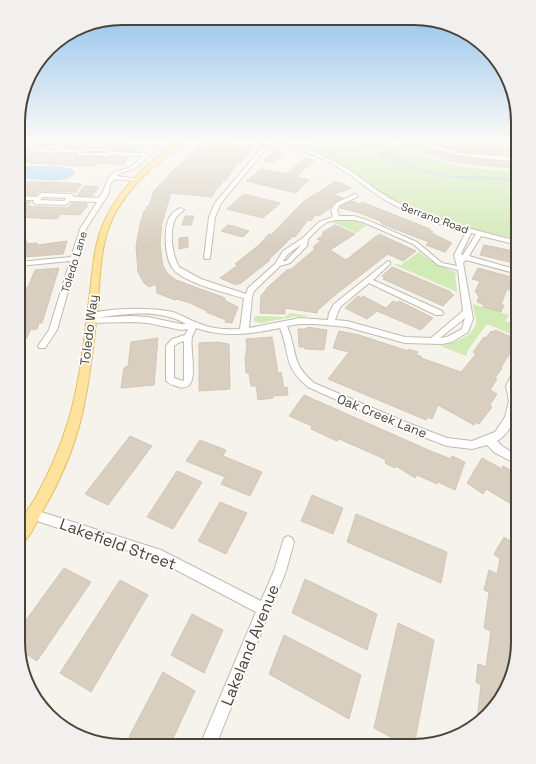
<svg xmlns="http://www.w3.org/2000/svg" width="536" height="764" viewBox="0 0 536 764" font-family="'Space Grotesk',sans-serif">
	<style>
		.green { fill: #d2eab5 }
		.water { fill: #a9d4f2 }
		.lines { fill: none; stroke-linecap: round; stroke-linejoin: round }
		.stream { stroke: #a9d4f2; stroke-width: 1.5 }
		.building { fill: #d8cfc1; stroke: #d3c7b4 }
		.minor-casing { stroke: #c2bbae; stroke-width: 2 }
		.major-casing { stroke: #e6c16a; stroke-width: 2 }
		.minor { fill: #fff; fill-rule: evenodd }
		.major { fill: #ffe39c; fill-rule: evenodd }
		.labels { text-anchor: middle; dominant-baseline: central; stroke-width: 3.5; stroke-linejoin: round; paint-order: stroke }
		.far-street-label { font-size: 11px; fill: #4b4439; stroke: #fff }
		.street-label { font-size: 13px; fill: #4b4439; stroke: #fff }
		.near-street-label { font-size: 16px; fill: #4b4439; stroke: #fff }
		.rim { fill: none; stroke: #4b4439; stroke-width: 2 }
	</style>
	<rect width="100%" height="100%" fill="#f6f3ec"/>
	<path class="green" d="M311,139h74l25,12 37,12 22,5 49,4v67c-43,-9 -86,-19 -125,-40 -30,-16 -49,-37 -83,-50l5,-6z
		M339,220l17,1 11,4 -11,8 -24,-11z
		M419,252l16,12 20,8 2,20 -62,-27 1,-1 5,1z
		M473,304l36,11 -4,6 13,5v11l-31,-13 -19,26 -2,6 -26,-10c12,-3 34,-9 36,-23 1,-4 -3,-14 -3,-19z
		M290,313l21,3 -19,1 -31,6 -6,-1 -1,-2v-3l4,-1 27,1z"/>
	<path class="water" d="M19,166h37l16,3 3,4c-9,13 -42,5 -56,5z"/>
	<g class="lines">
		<path class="stream" d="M355,139l38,20 39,15 19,3 43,1 24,3"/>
	</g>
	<path class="building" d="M27,139l75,1 15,1 -1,2 26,2 -7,6h-21l-3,-3h-46l-3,-4h-17l-9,7 3,3h37l3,2 51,1 -7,8 -26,-2 -2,3 -27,-1 -39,-2 2,-2h-12v-16z
		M393,139h20l11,7 26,9 68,8v5l-43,-3 -24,-4 -34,-11z
		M425,139h93v17l-58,-4z
		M204,142l48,4 -11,17h-3l-12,17h-3l-4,7h-2l-5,10 -41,-4 -9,30 -2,21 1,9 2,13 5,8 8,6 49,18 -1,2 14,7 -6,16 -7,-1 1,-2 -20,-8 1,-1 -17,-8 -13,-4 -2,1 -18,-7 -1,-9 -7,3 -5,-4 -6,-11 -2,-25 4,-23 4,-13h2l1,-5h2l5,-15 22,-24h3l11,-13h4z
		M275,151l9,2 -11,10 -10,-3z
		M305,158l10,2 -19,17 13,3 -13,13 -50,-12 15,-12 25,5z
		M19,182h29l34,2 -6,8 -36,-1 -4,4h-13l4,-5 -8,-1z
		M334,182h5l12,6 -17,6 9,4 -8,4 -5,6 -11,8 -4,-1 -4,6 -3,-1 -13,17 -2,-1 -14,14 -11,10h2l-30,24 -2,-1 -2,2 -16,-7 18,-13 -3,-1 24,-19 10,-11 2,1 32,-33z
		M84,186l15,1 -7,9h-15z
		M244,194l36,9 -17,15 -36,-9z
		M19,201l12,1 -5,4 42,2 4,-5h15l-1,1 2,1 -8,10 -20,-1 -2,4 -5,1 -18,-1 -16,-1z
		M352,201l8,3 2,-2 58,23 10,4 -1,1 4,2 -2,1 21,10 -7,9 -19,-7 3,-3 -47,-18 -2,-3 -20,-8 -20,-5 1,-2z
		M185,216h9l-3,9h-9z
		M228,225l5,1 16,5 -6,6 -22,-6z
		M335,225l20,9 -25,16 16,10 33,-26 37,17 -13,10 -15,-7 -53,41 -17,15 -1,3 -32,-5v6l-25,-1 1,-17 7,-9 20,-18 2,1 25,-21 -2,-1 3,-2h-2l7,-5 -4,-2 7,-4 -2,-1 3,-1 -2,-1z
		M188,237v10l-9,2v-11z
		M20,241h7l-1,3 11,-1 2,2 28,-4 -4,13 -38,3 2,-5 -4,1 -4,8z
		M484,245l34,7v12l-38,-9z
		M392,267l59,25 -1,1 4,2 -11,11 -60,-27 2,-1 -3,-2z
		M59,268l-17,55h-3l-2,6 -7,1 -3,8 -8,1v-26l8,-26h1l7,-17z
		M478,268l37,10 -1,4 4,1 -3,9 -8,-3 -6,16h3l-3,7 -18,-5 1,-2 -7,-3 2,-6 -2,-1 1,-2 -3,-1 5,-11 -8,-2z
		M358,296l3,2 2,-2 23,12 7,-7 4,2 2,-2 34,17 -12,12 -44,-19 -10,8 -22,-11z
		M307,327l20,3 -3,20 -19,-1 -1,-2h-5l-1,-18h9z
		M495,330l23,10v9l-4,-2 -13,20 1,1 -7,10 2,1 -7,11 7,4 -7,11 2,2 -13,17 -4,-2 -1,3 -36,-20 -6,14 -4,-2 -2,3 -98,-41 21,-27 -16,-4 6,-17 20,4 49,16v-2l10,3 -2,3 5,1v2l40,14 15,-18 -3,-2 11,-15 2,1 5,-7 3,1z
		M272,337l6,36 3,-1 3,16 3,-1 1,8 -15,1v2l-15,2 -2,-14h-5l-2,-13h-3l-1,-17h1v-6h1l-1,-11z
		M158,338l-4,47 -33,3 3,-20 4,-2 3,-24z
		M218,342l11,2 1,45 -31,2v-48z
		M304,395l129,57 18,7 1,-3 13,6 -10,28 -17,-8 -1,2 -20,-9 -2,3 -19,-12 -1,2 -10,-5 1,-3 -6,-3 -41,-18 -2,2 -26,-12 1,-3 -23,-10z
		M130,436l22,10 -44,59 -23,-11z
		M200,440l26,10 -3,6 39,16 -12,24 -29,-12 4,-7 -39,-16z
		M482,458l20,11 1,-3 15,9v33l-32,-19 -3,5 -16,-11z
		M177,471l25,11 -29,47 -26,-12z
		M312,495l31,13 -10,26 -32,-13z
		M220,502l27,11 -21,41 -28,-13z
		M356,514l91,38 -6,31 -94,-41z
		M504,537l14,9v23l-4,20 4,2v39l-7,-3 -1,17 8,5 -18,51 -23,20 4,-35 -5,-3 2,-18 8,3 5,-36 -7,-3 5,-36 -5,-2 5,-20 8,4 3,-15 -6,-5z
		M64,568l27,14 -54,79 -17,-11 -2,-19z
		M305,579l72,35 -10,36 -75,-37z
		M120,580l28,15 -57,97 -31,-19z
		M192,614l31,16 -19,43 -33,-18z
		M398,623l36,17 -20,106h-7l-33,-18z
		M284,635l77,40 -12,44 -80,-45z
		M163,672l32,19 -25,54h-27l-14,-8z"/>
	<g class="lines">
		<g class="minor-casing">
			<path id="minor" d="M164,139h5l-35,30 -14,4 -3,3 19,3v2l-21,-2 -5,5 -1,9 -23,36 -29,101 -12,18h-6l-1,-2 11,-16 21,-69 -51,5v-4l52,-5 9,-28 17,-27 -27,-1 -4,4 -30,-1 -3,-2 1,-2h-15v-4l18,1 4,-4 30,1 3,2 -1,1 26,1c6,-7 6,-16 11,-22 6,-6 14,-6 20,-9 5,-3 9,-7 13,-11l-33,-1 -3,1 -28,-1 -2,-1 1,-2c-14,0 -25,1 -39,0l-2,-1 8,-6 17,1 2,1 -1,2h48l2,1 -1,2 35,1zM46,148h13l-3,2h-13zM84,151h24l-2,2h-23zM43,197l23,1 -2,3 -24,-1z
				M246,139c36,0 73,11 103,31 17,11 32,25 50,33 38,18 79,28 119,38v4l-37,-9 -12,20 49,14v4l-52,-14 -3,3 10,56 -5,13 -16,10 -10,2 -37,-1 -58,-16 -32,-3h-15l-13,2c11,26 3,36 27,57l94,40 39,15 25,3 23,-9 10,-15 4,-16 -3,-15 9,-18 3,-1c0,7 -1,12 -2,18 -1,4 2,9 2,13 1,15 -8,36 -21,43l5,5 16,10v9l-24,-13 -7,-7 -15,4 -25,-3 -45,-17 -94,-42c-26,-22 -17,-32 -28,-59 -29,6 -55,10 -84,0 -1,3 -3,6 -4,9 -3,13 10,56 -13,50 -5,-2 -10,-2 -13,-7v-34l6,-7 13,-4 3,-6 -7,1 -33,-7 -17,-1 -44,1 -1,-2 4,-3 41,-2 17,1 33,7h5c-26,-16 -63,-10 -91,-6l-4,-3c4,-4 14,-4 20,-5 21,-2 42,-2 62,2 9,3 16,8 25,11 13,6 29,7 42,6l4,-31c-16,-4 -61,-16 -71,-29 -7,-10 -8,-27 -7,-39 1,-10 5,-19 15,-22l3,2c-3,3 -7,5 -9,9 -6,14 -3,35 4,48l22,12 45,15 2,-6 27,-24 8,-13 20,-13 16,-16 14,-5 -2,-7 5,-7 19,-9 3,2 -1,1 -17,8 -3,5 2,6h15l13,4 50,22 25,21 15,3 -3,-11 12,-23c-25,-7 -49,-15 -72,-27 -20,-10 -36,-26 -55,-37 -22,-14 -44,-20 -69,-24l-49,59 -6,14 -5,41 -1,1h-4l-1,-1 5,-41 6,-14 51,-60zM336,220h18l9,2 50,22 25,21 20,5 5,41 -32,27 -26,-1 -58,-16 -12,-1 5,-13 29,-24 67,32h6l1,-2 -1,-2 -69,-31 17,-16v-2l-2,-1 -54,43 -5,9 -1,7 -28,-2 -51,10 3,-31 2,-6 26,-25 10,-3 17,-17 1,-7 12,-12 7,-5zM471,233l5,1 -13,21 -2,-1zM302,244l-16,17h-3l5,-7zM465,318l-3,11 -15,8 -7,1zM184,341v39l-1,1 -9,-3v-32l4,-3z
				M414,139h6l40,14 58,5v4c-32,-4 -77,-5 -104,-23z
				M35,510l126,40 100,51 13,-30 10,-33 4,-2 4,2 2,4 -8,29 -70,174h-16l56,-133 -97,-51 -128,-42 -2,-4 2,-4z"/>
		</g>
		<g class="major-casing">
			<path id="major" d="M179,139h7c-8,8 -17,15 -25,22 -22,18 -42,39 -52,66 -10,27 -9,58 -12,86 -3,29 -6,58 -12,87 -7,39 -23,78 -43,112 -6,11 -13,29 -24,34 0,-6 -2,-16 1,-21 4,-10 12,-19 17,-28 13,-24 24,-49 32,-75 12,-39 16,-82 21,-122 4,-28 4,-57 17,-82 16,-34 45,-56 73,-79z"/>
		</g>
		<use href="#minor" class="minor"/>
		<use href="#major" class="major"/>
	</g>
	<linearGradient id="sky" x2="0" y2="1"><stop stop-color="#8fc1ec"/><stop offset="0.57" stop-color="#fbfaf6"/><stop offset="1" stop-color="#fbfaf6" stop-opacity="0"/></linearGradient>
	<rect width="536" height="246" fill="url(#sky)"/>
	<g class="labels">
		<g class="far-street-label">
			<text transform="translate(435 218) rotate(20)">Serrano Road</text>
			<text transform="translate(74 262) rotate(-73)">Toledo Lane</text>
		</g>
		<g class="street-label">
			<text transform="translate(89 330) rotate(-83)">Toledo Way</text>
			<text transform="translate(382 416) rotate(22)">Oak Creek Lane</text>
		</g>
		<g class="near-street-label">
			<text transform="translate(118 544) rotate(20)">Lakefield Street</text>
			<text transform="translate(250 645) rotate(-68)">Lakeland Avenue</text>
		</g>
	</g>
	<path d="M0 0H536V764H0ZM122 25H414A97 97 0 0 1 511 122V642A97 97 0 0 1 414 739H122A97 97 0 0 1 25 642V122A97 97 0 0 1 122 25Z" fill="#f1f0ef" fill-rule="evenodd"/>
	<path class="rim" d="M122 25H414A97 97 0 0 1 511 122V642A97 97 0 0 1 414 739H122A97 97 0 0 1 25 642V122A97 97 0 0 1 122 25Z"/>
</svg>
